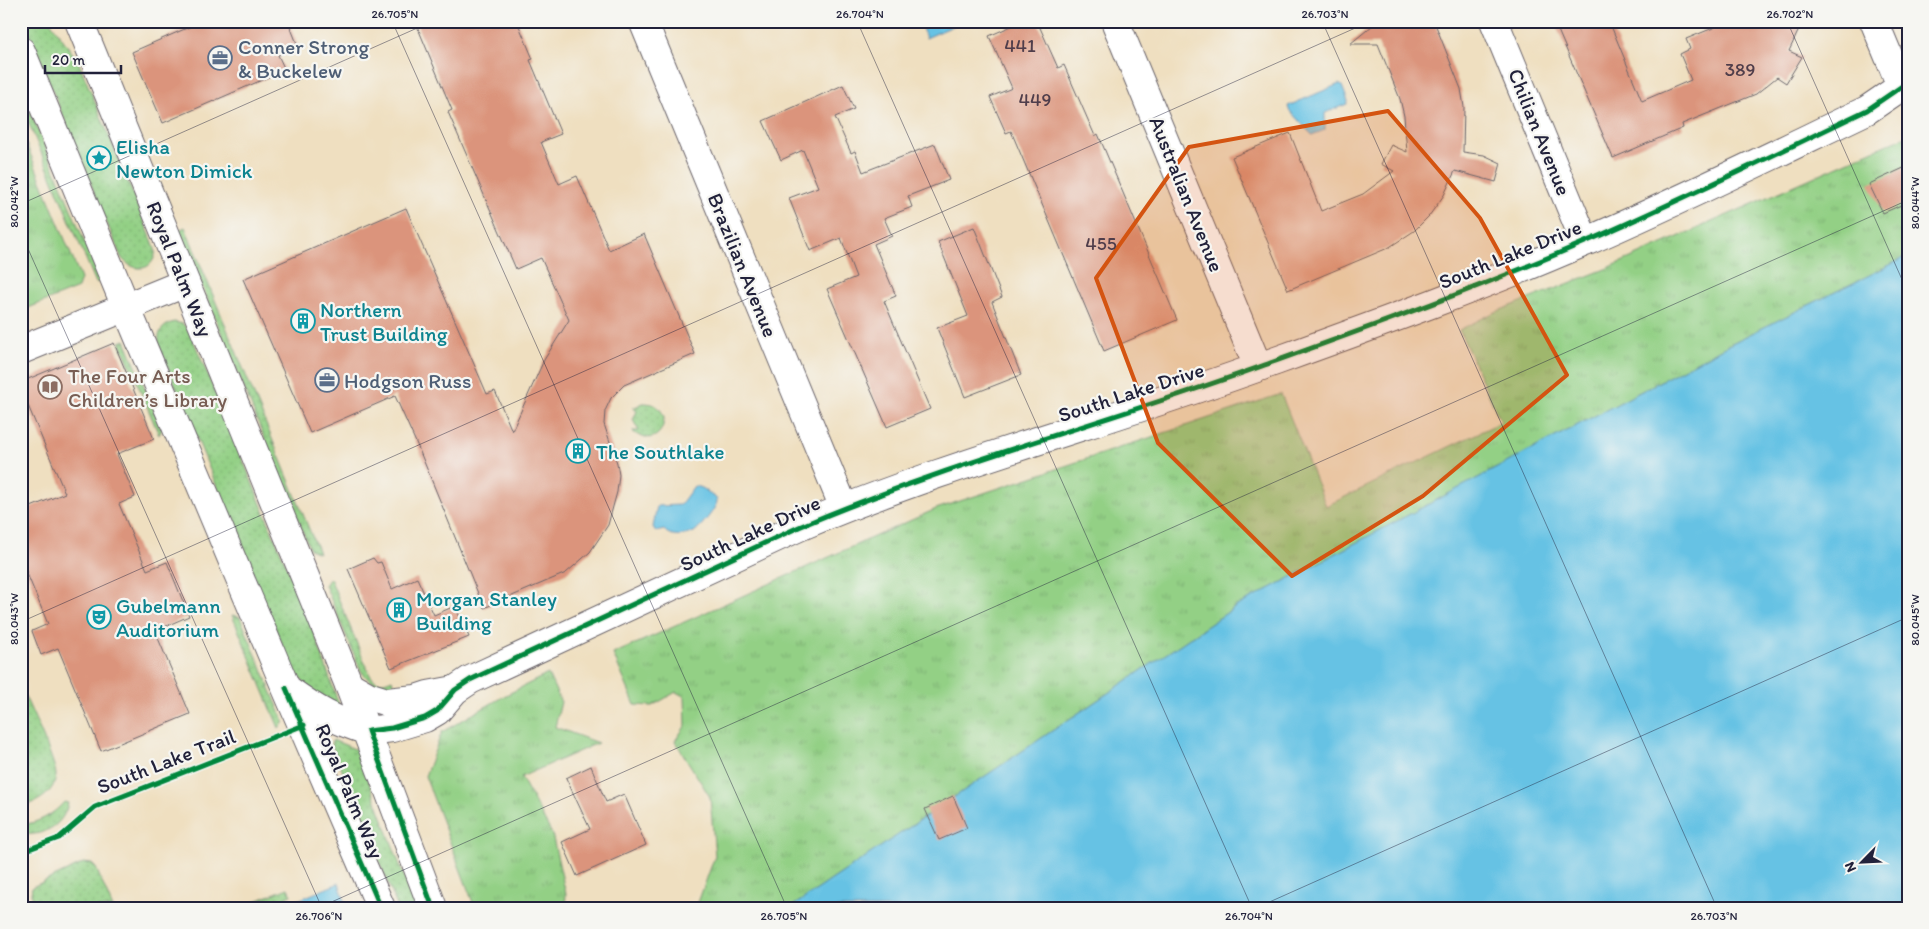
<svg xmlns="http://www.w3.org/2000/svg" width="1929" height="929" viewBox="0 0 1929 929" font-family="Itim,sans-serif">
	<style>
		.grass { fill: url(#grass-dots); stroke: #5a7960 }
		.park { fill: url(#park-tufts); stroke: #5a7960 }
		.water { fill: #66c2e4; stroke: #447290 }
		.building { fill: #db947c }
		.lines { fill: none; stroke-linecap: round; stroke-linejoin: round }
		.minor-casing { stroke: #6a646a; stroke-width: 30 }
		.major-casing { stroke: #6a646a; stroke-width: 30 }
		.minor { stroke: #fff; stroke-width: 28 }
		.major { stroke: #fff; stroke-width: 28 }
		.cycleway-casing { stroke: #f6f6f2; stroke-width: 8 }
		.cycleway { stroke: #00873e; stroke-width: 5 }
		.marked { fill: #d45411; fill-opacity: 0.2; stroke: #d45411; stroke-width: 4; stroke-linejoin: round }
		.ticks { fill: none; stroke: #22223b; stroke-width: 1; stroke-opacity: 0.45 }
		.labels { text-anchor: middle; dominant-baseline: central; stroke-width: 4.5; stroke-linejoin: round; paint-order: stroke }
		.number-label { font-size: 19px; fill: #503e4b }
		.service-label { font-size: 21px; fill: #4e5e75; stroke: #f6f6f2; text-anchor: start }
		.street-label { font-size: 21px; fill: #22223b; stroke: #f6f6f2 }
		.culture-label { font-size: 21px; fill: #0d838f; stroke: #f6f6f2; text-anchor: start }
		.education-label { font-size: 21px; fill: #785e54; stroke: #f6f6f2; text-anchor: start }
		.neatline { fill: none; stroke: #22223b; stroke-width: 2 }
		.ticks-label { font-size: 12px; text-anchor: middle; fill: #22223b }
	</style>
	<defs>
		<pattern id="grass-dots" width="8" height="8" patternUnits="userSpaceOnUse" patternTransform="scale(1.25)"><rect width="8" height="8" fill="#93d085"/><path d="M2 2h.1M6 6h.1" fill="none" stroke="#7eb274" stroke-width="1.8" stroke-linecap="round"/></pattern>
		<pattern id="park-tufts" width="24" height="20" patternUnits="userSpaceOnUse" patternTransform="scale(1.25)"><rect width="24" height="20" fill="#93d085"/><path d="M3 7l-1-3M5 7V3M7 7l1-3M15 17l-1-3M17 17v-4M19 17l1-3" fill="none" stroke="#7eb274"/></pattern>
	</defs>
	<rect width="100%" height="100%" fill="#f6f6f2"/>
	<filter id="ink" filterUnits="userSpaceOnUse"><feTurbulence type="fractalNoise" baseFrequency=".02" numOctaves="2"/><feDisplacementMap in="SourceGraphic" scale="10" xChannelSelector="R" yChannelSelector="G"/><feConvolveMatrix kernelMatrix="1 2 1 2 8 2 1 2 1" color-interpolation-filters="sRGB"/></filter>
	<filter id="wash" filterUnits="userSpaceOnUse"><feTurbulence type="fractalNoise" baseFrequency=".0096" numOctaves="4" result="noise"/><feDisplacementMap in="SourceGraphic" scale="20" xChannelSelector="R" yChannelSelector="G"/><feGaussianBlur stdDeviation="1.12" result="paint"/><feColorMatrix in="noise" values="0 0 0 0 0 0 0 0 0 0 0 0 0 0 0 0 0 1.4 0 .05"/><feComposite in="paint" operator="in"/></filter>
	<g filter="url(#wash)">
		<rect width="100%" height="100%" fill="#efdfc0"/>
		<path class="grass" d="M24,21h26l28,40 74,179c2,5 4,10 3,15 -5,20 -26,14 -34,2z
			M21,89l80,192 -5,2 -75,-178z
			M185,227l134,326 -9,-4 -131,-319z
			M174,322l9,2 7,8 125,303 25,73 -31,-18 -16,-21 -7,-15 -126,-305c-4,-13 0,-23 14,-27z
			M125,340l37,89 -3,6 -39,-93z
			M643,403c11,0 17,3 21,14 0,21 -17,27 -32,14h7l-6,-11 4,-9 -4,-3z
			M330,578l39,95c6,11 12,11 23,6l5,13c-15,-5 -26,-7 -36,-21l-36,-86z
			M232,615l8,2 43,102 1,3 -5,6z
			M21,688c7,15 35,74 35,87 -1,18 -19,28 -35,32z
			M333,740l24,10 59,158h-18l-67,-165z
			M64,802l4,1c-4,23 -26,34 -47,31v-9c17,-2 32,-10 43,-23z
			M84,863l8,1 4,4 17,40h-76l-6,-14 1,-7z
			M288,888l3,7 -34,13h-19z"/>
		<path class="park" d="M21,131l60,148 -3,9 -57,23z
			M1908,135v121l-174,86 -497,264 -447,302h-94l19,-52 -5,-59 -35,-56 11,-16 -1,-28 -9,-5 -24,14 -17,-1 -22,-51 323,-145 345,-115 45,112 175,-84 -42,-92 34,-17 115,-45z
			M548,674l13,28 -6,25 43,16 -77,34 31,57 14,60 -1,14h-90l-50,-132 17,-44 62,-36z"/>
		<path class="water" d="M919,21h45l-38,17z
			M1339,84l3,2 6,15 -1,3 -22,9v17l-13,5 -23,-25 -1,-4z
			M1908,256v652h-1118l447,-302 497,-264z
			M694,486c7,1 9,2 14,6 3,3 8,5 9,8 1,7 -17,28 -23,32 -8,4 -24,6 -30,-2l-8,2 -3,-5 4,-21 23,-1z
			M339,883l8,25h-68z"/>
		<g id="blocks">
			<path class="building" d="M203,21h85l10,25 -20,9 7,15 -122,53 -31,-71z
				M415,21h102l16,38 -3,1 31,74 -20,8 18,42 18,-8 32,74 35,-16 51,120 -71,31 -13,13 -6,13 -1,13 13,39 2,12 -2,17 -9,33 -18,27 -24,21 -82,35 -66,-161 -23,-51 -85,37 -67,-154 163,-71 81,186 8,-3 17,40 32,-71 25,-40 -28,-62 -25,11 -68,-157 4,-2z
				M1023,21h14l21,47 6,-3 31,71 3,-2 79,186 -73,31 -93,-220 -5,2 -16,-36 22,-9 -23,-52z
				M1378,21h56l27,68 3,18 -1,45 21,3 17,8 -5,19 -41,-11 -11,24 -15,21 -15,15 -26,17 -100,42 -56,-133 58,-24 31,78 42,-17 31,-23 -13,-7 10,-19 16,7 -3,-36 -4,-17 -22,-55h-28z
				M1554,21h55l33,80 49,-21 -11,-26 10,-5 -4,-10 27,-11 6,-7h84l-14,30 13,6 -16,26 -9,-6 -21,17 -74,30 1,4 -70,30z
				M843,85l11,24 -19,8 16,36 4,-2 8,21 72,-28 14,36 -41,16 4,11 -28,11 8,18 -18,8 22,52 -12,5 46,108 -43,18 -60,-138 29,-12 -15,-39 -31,13 -21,-53 29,-11 -15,-37 -22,10 -18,-39z
				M1908,166v36l-25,11 -14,-29z
				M974,227l28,70 -10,5 29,73 -56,22 -28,-69 31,-12 -30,-74z
				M114,343l40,96 -37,15 18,43 -16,7 28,66 20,-8 22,54 -34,15 35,83 -89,37 -43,-103 -17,7 -9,-24 16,-7 -27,-65v-48l44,-18 -44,-104v-7z
				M373,558l4,5 4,-1 11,27 25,-11 17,37 21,-9 14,31 -78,31 -43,-99z
				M591,766l15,36 18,-8 22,51 -69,31 -15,-34 28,-13 -24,-51z
				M953,796l14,32 -28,12 -14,-31z"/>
		</g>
	</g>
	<g filter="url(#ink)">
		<use href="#blocks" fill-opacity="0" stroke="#6a646a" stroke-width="1"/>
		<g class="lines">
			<g class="minor-casing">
				<path id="minor" d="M643,21l201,487
					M1115,21l143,346
					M1494,21l91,221
					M1874,21l27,65
					M21,350l164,-67
					M349,685l19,11 19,6 29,-3 12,-4 27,-5
					M368,731l24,-3 33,-10 12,-7 18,-21 15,-10 329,-153c150,-64 309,-105 463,-161 108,-39 217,-78 323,-124 95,-41 188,-87 282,-132l41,-28"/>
			</g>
			<g class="major-casing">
				<path id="major" d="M79,21l270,664 84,223
					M21,51l105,256 160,381 95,220
					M287,689c29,21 46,31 81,42"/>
			</g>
			<use href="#minor" class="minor"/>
			<use href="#major" class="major"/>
			<g class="cycleway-casing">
				<path id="cycleway" d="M286,688l95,220
					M21,852l38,-14 36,-31 209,-82
					M433,908l-65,-177 24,-3 33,-10 12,-7 18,-21 15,-10 329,-153c150,-64 309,-105 463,-161 108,-39 217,-78 323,-124 95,-41 188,-87 282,-132l41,-28"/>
			</g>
			<use href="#cycleway" class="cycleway"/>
		</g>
	</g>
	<path class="marked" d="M1388,111l92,107 87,157 -144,121 -131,80 -134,-133 -62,-165 93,-131z"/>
	<path class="ticks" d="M392,21l395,887M857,21l395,887M1322,21l395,887M1787,21l121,272M21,204l412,-183M21,233l301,675M21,622l1350,-601M318,908l1590,-708M1256,908l652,-291"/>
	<defs>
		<g id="office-ring" transform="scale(1.25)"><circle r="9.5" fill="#f6f6f2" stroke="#5c6f8a" stroke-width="1.5"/><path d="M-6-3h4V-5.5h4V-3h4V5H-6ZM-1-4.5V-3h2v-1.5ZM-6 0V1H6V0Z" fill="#5c6f8a"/></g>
		<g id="sight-ring" transform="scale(1.25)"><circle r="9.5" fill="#f6f6f2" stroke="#0f9aa8" stroke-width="1.5"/><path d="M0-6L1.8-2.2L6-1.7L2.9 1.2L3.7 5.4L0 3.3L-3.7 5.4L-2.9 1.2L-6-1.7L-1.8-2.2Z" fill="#0f9aa8"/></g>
		<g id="building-ring" transform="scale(1.25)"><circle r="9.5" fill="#f6f6f2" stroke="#0f9aa8" stroke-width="1.5"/><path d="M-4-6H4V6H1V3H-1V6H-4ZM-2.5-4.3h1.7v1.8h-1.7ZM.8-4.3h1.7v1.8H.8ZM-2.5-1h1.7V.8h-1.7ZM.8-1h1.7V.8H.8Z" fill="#0f9aa8"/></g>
		<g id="library-ring" transform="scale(1.25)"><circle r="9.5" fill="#f6f6f2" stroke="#8d6e63" stroke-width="1.5"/><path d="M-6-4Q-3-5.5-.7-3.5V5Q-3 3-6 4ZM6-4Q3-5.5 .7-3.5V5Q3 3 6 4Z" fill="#8d6e63"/></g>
		<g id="theatre-ring" transform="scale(1.25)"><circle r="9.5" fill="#f6f6f2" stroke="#0f9aa8" stroke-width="1.5"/><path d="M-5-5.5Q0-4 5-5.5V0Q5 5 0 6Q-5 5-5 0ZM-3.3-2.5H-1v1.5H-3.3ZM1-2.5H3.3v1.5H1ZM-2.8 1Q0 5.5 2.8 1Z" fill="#0f9aa8"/></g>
	</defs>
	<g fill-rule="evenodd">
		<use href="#office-ring" x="220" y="58"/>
		<use href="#sight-ring" x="99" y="158"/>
		<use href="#building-ring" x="303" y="321"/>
		<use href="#office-ring" x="327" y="380"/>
		<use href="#library-ring" x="50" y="387"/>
		<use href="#building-ring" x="578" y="451"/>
		<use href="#building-ring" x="399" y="610"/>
		<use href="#theatre-ring" x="99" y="617"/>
	</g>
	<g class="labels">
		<g class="number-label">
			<text x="1020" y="45">441</text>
			<text x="1740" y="69">389</text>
			<text x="1035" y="99">449</text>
			<text x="1101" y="243">455</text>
		</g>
		<g class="service-label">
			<text x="238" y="46">Conner Strong<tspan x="238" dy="24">&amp; Buckelew</tspan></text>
			<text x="344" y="380">Hodgson Russ</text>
		</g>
		<g class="street-label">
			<text transform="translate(1540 132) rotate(68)">Chilian Avenue</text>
			<text transform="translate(1187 194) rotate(68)">Australian Avenue</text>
			<text transform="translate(1510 254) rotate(-22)">South Lake Drive</text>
			<text transform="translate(743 265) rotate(68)">Brazilian Avenue</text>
			<text transform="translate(180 269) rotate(68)">Royal Palm Way</text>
			<text transform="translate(1131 392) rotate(-18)">South Lake Drive</text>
			<text transform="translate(750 533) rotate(-25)">South Lake Drive</text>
			<text transform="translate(166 761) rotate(-21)">South Lake Trail</text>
			<text transform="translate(350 791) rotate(67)">Royal Palm Way</text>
		</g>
		<g class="culture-label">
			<text x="116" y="146">Elisha<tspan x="116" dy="24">Newton Dimick</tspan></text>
			<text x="320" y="309">Northern<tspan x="320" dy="24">Trust Building</tspan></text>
			<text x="596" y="451">The Southlake</text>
			<text x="416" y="598">Morgan Stanley<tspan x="416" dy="24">Building</tspan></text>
			<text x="116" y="605">Gubelmann<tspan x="116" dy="24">Auditorium</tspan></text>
		</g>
		<g class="education-label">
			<text x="68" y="375">The Four Arts<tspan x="68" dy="24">Children’s Library</tspan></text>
		</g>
	</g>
	<rect width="1929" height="929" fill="none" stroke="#f6f6f2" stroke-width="55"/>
	<g transform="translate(1862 862) rotate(246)" stroke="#f6f6f2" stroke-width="4" paint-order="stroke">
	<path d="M0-4L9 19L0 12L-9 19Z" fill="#22223b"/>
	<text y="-8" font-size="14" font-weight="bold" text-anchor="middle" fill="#22223b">N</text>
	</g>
	<path d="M45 65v8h76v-8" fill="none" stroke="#22223b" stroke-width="2.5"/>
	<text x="52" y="65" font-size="15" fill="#22223b" stroke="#f6f6f2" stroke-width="4" paint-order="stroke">20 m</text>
	<rect x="28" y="28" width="1874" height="874" class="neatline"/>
	<g class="ticks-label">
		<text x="395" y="18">26.705°N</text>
		<text x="860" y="18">26.704°N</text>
		<text x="1325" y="18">26.703°N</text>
		<text x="1790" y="18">26.702°N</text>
		<text transform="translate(14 202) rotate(-90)" y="4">80.042°W</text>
		<text transform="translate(1915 203) rotate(-90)" y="4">80.044°W</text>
		<text transform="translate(14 619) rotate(-90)" y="4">80.043°W</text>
		<text transform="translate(1915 620) rotate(-90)" y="4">80.045°W</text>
		<text x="319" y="920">26.706°N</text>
		<text x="784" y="920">26.705°N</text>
		<text x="1249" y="920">26.704°N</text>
		<text x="1714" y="920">26.703°N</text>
	</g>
</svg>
